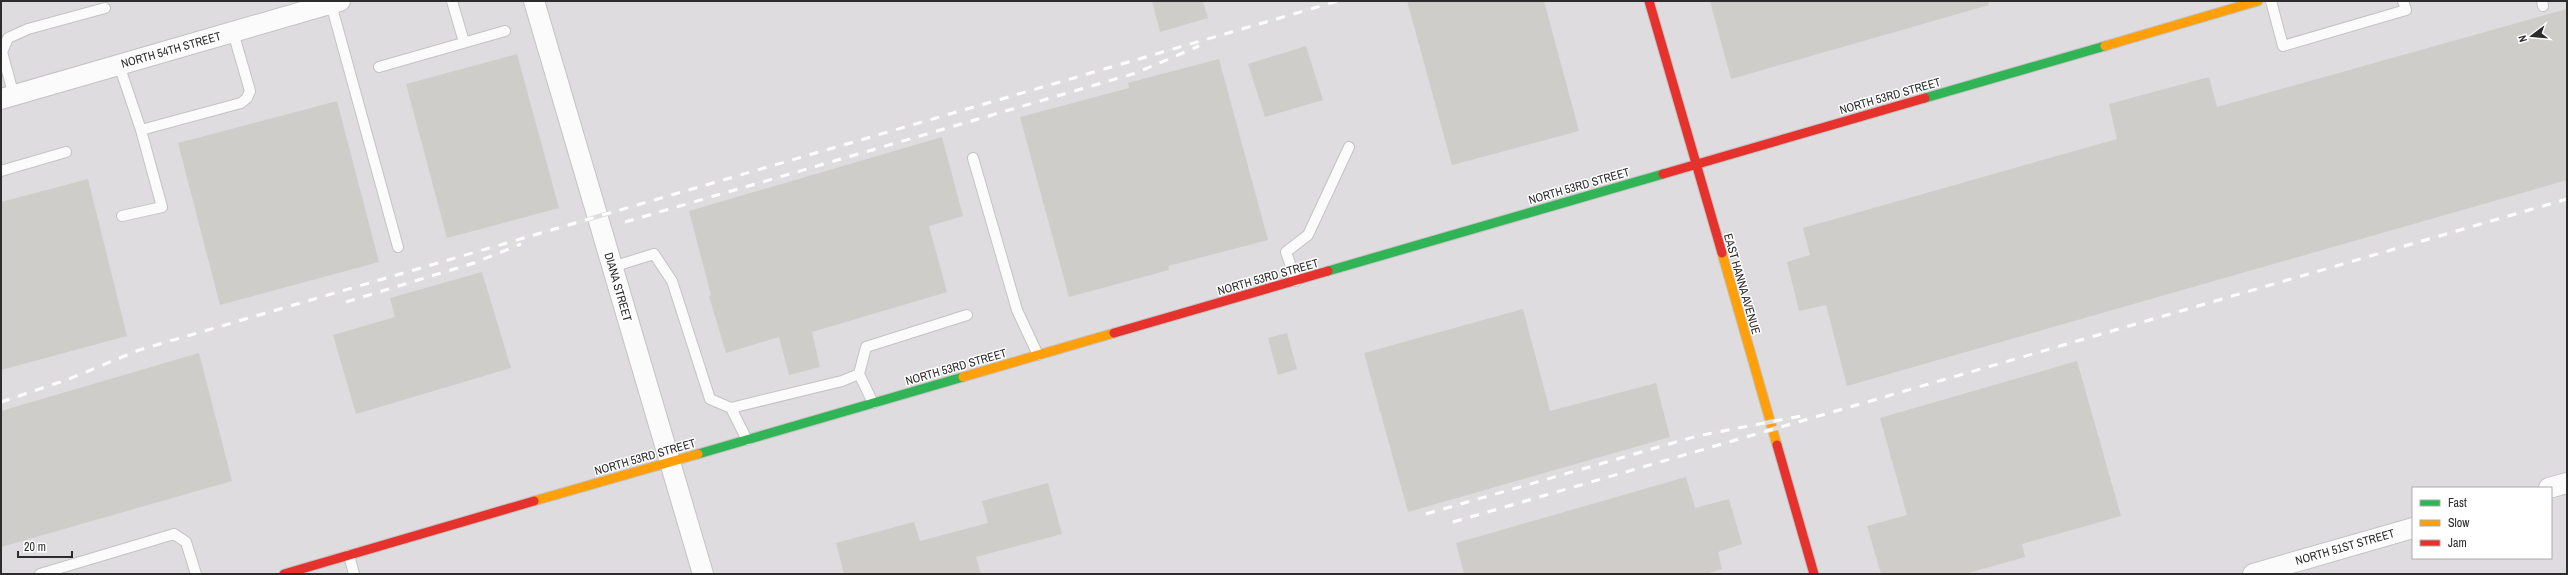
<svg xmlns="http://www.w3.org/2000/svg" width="2568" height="575" viewBox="0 0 2568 575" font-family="'Archivo Narrow',sans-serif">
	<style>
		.industrial { fill: #dedcde; fill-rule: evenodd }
		.building { fill: #cfcdc9 }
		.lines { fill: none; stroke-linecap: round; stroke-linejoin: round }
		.lane-casing { stroke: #c4c3c3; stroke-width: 12 }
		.street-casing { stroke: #c4c3c3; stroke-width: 22 }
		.fast-casing { stroke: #c4c3c3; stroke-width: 11 }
		.slow-casing { stroke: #c4c3c3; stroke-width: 11 }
		.jam-casing { stroke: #c4c3c3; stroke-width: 11 }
		.lane { stroke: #fcfbfb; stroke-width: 10 }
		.street { stroke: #fcfbfb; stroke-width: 20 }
		.fast { stroke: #30b455; stroke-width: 9 }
		.slow { stroke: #ff9f0a; stroke-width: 9 }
		.jam { stroke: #e5322d; stroke-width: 9 }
		.rail-casing { stroke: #dededf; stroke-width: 4.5 }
		.rail { stroke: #fff; stroke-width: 3; stroke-dasharray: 9; stroke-linecap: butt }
		.labels { text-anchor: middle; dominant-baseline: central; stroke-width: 3; stroke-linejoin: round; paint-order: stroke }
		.street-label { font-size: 12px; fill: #2c2c2c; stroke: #fff }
	</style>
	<rect width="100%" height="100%" fill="#eae7e2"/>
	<path class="industrial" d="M1,1h2566v573h-2566zM2413,488h138v70h-138z"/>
	<path class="building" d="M1152,1h51l5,17 -48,14z
		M1407,1h137l35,130 -127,34z
		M1710,1h278l1,4 -258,74z
		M2567,9v171l-720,206 -21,-81 -27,6 -12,-49 23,-7 -7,-27 314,-89 -8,-35 100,-27 8,30z
		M1306,46l17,54 -58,17 -17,-53z
		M517,54l42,154 -112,30 -41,-154z
		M1219,59l49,181 -100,26 1,4 -100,27 -49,-180 109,-29 -1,-5z
		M337,101l42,161 -159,43 -42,-162z
		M942,137l21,79 -34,10 18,66 -135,40 8,35 -31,8 -10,-38 -53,16 -17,-57 2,-1 -22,-84z
		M88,179l39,157 -126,34v-168z
		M482,272l29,96 -155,46 -23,-79 62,-18 -5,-19z
		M1523,309l27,102 106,-28 14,54 -262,75 -44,-159z
		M1287,333l10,36 -19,6 -10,-37z
		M199,353l33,128 -231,66v-136z
		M2077,361l44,155 -99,28 3,13 -60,17h-84l-14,-48 40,-11 -27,-97z
		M1686,477l9,31 34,-9 13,45 -24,8 4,17 -17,5h-241l-8,-31z
		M1048,483l14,51 -86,23 5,17h-137l-8,-31 78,-21 6,19 68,-18 -6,-22z"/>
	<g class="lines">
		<g class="lane-casing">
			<path id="lane" d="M452,1l12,41
				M2271,1l12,45 123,-36 -3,-9
				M2542,1l1,5
				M331,4l67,243
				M119,65l22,65 100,-27 6,-5 3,-7 -17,-59
				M379,67l126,-36
				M14,96l-12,-44 6,-14 20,-9 77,-21
				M973,158l44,152 21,45
				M1,171l65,-19
				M122,216l40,-9 -21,-77
				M612,267l42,-13 18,27 38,118 21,9 16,32
				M1296,281l-10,-29 22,-17 41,-88
				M859,374l7,-27 101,-32
				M731,408l111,-27 17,-7 14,29
				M349,555l5,19
				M40,574l134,-40 12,8 10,32"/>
		</g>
		<g class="street-casing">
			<path id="street" d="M534,1l169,573
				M1,99l339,-98
				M2549,488l18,-5
				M2253,574l160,-46"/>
		</g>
		<g class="fast-casing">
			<path id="fast" d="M1925,98l180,-52
				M1328,271l335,-97
				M698,454l265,-77"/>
		</g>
		<g class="slow-casing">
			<path id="slow" d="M2105,46l153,-45
				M1722,253l55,192
				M963,377l151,-44
				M534,501l164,-47"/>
		</g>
		<g class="jam-casing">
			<path id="jam" d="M1649,1l73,252
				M1663,174l262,-76
				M1114,333l214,-62
				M1777,445l37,129
				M284,574l250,-73"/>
		</g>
		<use href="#lane" class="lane"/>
		<use href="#street" class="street"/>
		<use href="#fast" class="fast"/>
		<use href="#slow" class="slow"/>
		<use href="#jam" class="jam"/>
		<g class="rail-casing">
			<path id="rail" d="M625,222l511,-149 63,-27
				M346,302l128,-39 47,-19
				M1,402l68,-23 70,-29 1199,-349
				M1426,514l271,-78 104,-20
				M1453,522l1114,-323"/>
		</g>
		<use href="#rail" class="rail"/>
	</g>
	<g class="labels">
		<g class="street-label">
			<text transform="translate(171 50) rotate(-16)">NORTH 54TH STREET</text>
			<text transform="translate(1890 96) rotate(-16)">NORTH 53RD STREET</text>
			<text transform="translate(1579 186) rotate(-16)">NORTH 53RD STREET</text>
			<text transform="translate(1268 277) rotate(-16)">NORTH 53RD STREET</text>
			<text transform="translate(1742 284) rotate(74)">EAST HANNA AVENUE</text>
			<text transform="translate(618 287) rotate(74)">DIANA STREET</text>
			<text transform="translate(956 367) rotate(-16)">NORTH 53RD STREET</text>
			<text transform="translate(645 457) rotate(-16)">NORTH 53RD STREET</text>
			<text transform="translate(2345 547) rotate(-16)">NORTH 51ST STREET</text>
		</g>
	</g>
	<rect width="2568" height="575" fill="none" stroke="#2c2c2c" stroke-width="4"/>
	<rect x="2412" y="487" width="140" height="72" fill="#ffffff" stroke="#ababab"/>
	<rect x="2420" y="500" width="20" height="6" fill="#30b455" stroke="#ababab"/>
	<text x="2448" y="507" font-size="12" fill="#2c2c2c">Fast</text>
	<rect x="2420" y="520" width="20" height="6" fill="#ff9f0a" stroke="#ababab"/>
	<text x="2448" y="527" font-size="12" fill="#2c2c2c">Slow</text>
	<rect x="2420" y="540" width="20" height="6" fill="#e5322d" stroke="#ababab"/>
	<text x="2448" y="547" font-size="12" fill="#2c2c2c">Jam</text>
	<g transform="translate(2532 36) rotate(254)" stroke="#ffffff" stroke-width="3" paint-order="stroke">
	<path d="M0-3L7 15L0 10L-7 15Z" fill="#2c2c2c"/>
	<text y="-6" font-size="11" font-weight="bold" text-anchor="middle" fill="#2c2c2c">N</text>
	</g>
	<path d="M18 551v6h54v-6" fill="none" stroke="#2c2c2c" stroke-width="2"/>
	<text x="24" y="551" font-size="12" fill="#2c2c2c" stroke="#ffffff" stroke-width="3" paint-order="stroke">20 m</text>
</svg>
